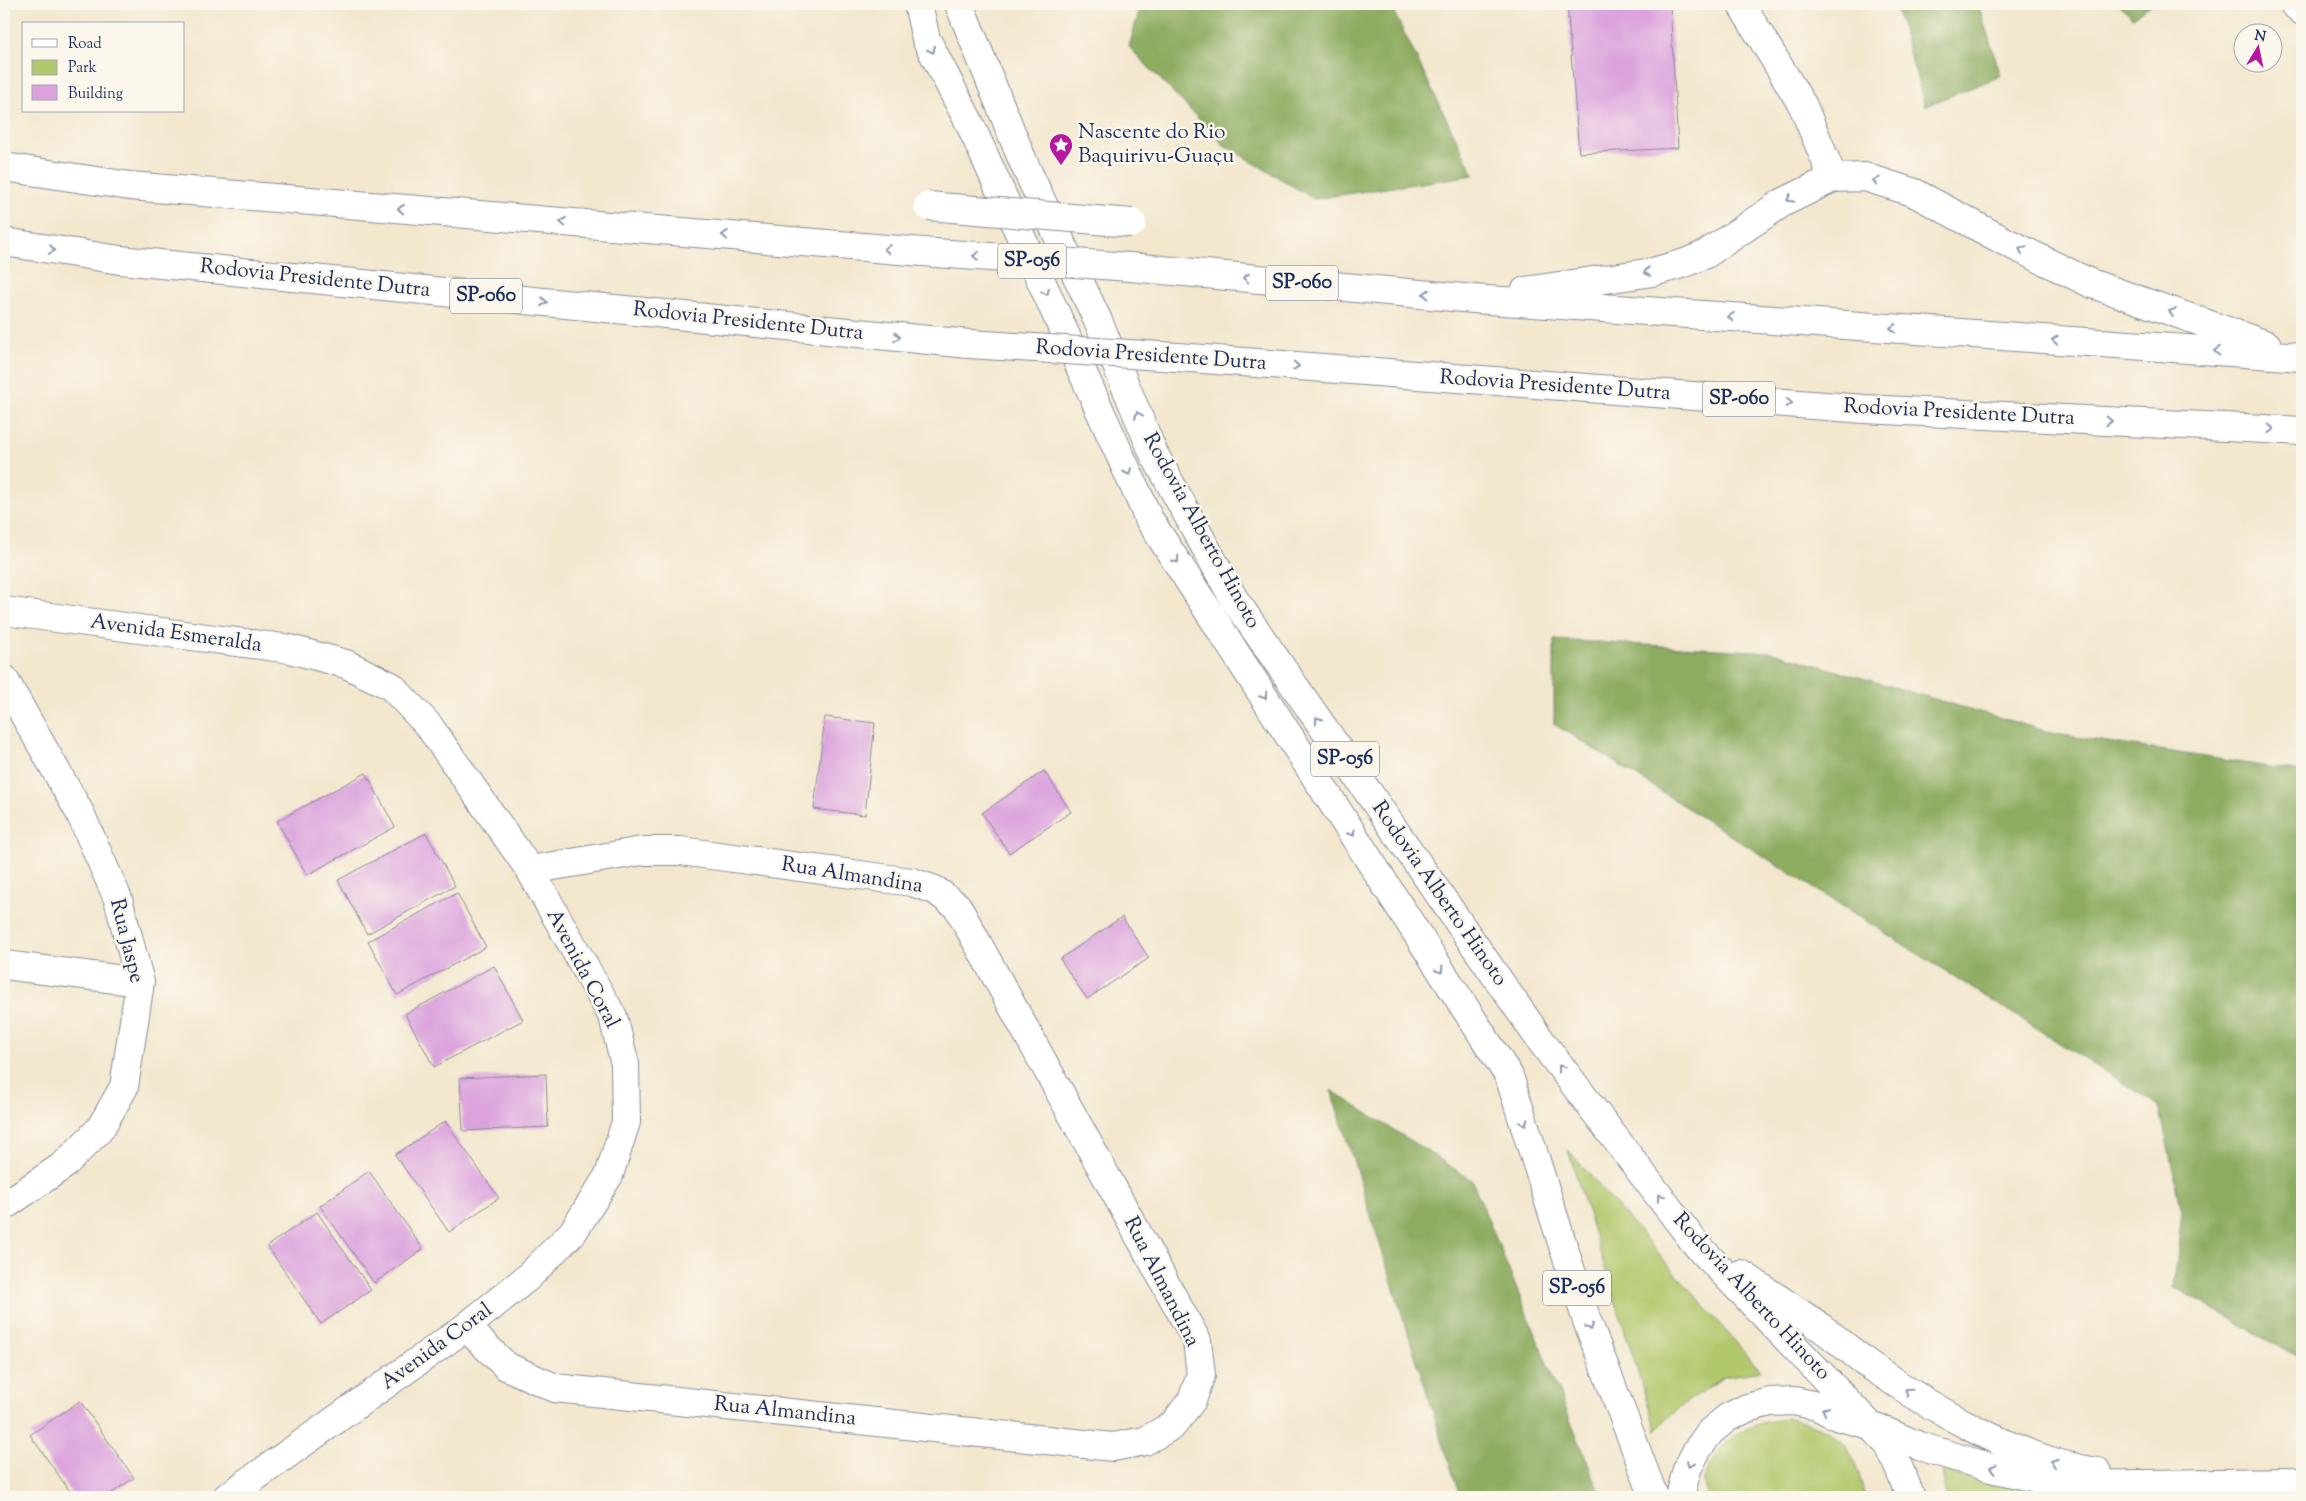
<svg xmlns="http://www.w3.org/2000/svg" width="2306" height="1501" viewBox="0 0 2306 1501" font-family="'Sorts Mill Goudy',serif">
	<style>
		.green { fill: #b2c86d; stroke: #667c66 }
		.forest { fill: #8dac60; stroke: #546e5f }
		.building { fill: #dba2dd }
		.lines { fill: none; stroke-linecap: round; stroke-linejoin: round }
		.minor-casing { stroke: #878b96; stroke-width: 30 }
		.major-casing { stroke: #878b96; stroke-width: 30 }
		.highway-casing { stroke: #878b96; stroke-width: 30 }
		.minor { stroke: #fff; stroke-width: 28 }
		.major { stroke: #fff; stroke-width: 28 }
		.highway { stroke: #fff; stroke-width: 28 }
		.minor-bridge-casing { stroke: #878b96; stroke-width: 30; stroke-linecap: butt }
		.highway-bridge-casing { stroke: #878b96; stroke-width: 30; stroke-linecap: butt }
		.minor-bridge { stroke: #fff; stroke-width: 28 }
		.highway-bridge { stroke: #fff; stroke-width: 28 }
		.oneway { stroke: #8d97ae }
		.labels { text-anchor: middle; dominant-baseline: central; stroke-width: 5; stroke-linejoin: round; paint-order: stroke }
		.shield { fill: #fbf7ec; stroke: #5e6b89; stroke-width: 1 }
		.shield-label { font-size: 20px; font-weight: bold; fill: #1b2f5e }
		.poi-label { font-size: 21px; fill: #1b2f5e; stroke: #fbf7ec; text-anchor: start }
		.street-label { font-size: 21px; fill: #1b2f5e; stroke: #fbf7ec }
	</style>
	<rect width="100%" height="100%" fill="#fbf7ec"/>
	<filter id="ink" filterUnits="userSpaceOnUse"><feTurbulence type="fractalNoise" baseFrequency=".02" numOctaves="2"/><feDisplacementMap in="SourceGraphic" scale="10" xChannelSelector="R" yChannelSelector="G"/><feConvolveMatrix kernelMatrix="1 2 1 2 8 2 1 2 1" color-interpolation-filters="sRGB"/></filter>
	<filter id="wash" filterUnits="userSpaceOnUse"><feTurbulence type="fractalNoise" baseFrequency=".0096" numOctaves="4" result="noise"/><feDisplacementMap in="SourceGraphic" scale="20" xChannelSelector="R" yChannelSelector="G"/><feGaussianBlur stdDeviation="1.12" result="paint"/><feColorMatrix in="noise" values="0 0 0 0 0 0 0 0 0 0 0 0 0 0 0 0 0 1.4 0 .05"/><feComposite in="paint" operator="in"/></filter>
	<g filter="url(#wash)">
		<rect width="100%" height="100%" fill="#f3e7ce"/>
		<path class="green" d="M1568,1150l193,221 -37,6 -43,29 -25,24z
			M1788,1419c23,3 50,12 62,34 8,14 11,30 16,44h-157c-2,-4 -5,-10 -5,-15 0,-8 7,-18 11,-25 17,-26 42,-36 73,-38z
			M1942,1471l125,26h-121z"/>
		<path class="forest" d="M1141,4h249l84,171 -160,24 -90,-54 -95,-98z
			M1895,4h83l23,72 -76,30z
			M2118,4h34l-19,13z
			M1554,640l218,12 284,82 246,38v587l-128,-72 8,-76 -23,-105 -605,-382z
			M1331,1090l141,90 130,317h-142z"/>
		<g id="blocks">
			<path class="building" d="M1567,4h103l8,144 -99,5z
				M825,717l50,6 -10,92 -51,-6z
				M1044,771l27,41 -62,41 -27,-40z
				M366,773l29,54 -88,48 -30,-54z
				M426,833l29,53 -88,48 -29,-54z
				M457,893l29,54 -89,48 -29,-54z
				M1122,917l27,41 -62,41 -27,-40z
				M494,966l29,54 -89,47 -29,-53z
				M546,1074l2,53 -85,4 -3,-53z
				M445,1121l54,77 -50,34 -54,-77z
				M369,1171l54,78 -49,34 -54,-77z
				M317,1212l54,78 -50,34 -54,-78z
				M80,1401l54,77 -28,19h-32l-44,-62z"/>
		</g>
	</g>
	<g filter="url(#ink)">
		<use href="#blocks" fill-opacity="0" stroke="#878b96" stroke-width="1"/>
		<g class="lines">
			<g class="minor-casing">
				<path id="minor" d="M2294,4l8,7
					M4,611l286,38 56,15 45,22 38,40 101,144 83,147 12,47 1,58 -17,53 -36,57 -45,45 -62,50 -239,170
					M4,679l76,134 38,86 22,83 -16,105 -24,42 -36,36 -60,41
					M4,965l136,17
					M466,1327l40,39 49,22 558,59 32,-6 28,-16 19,-25 9,-25 -4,-34 -240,-435 -22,-16 -23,-8 -231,-31h-39l-112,19"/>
			</g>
			<g class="major-casing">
				<path id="major" d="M918,4l8,35 43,83 180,397 360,557 77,242 68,179
					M959,4l66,162 74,157 55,131 80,145 307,442 154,202 194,202 22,52
					M1741,4l62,102 30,72
					M1741,1274c27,18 55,36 82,55 15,11 30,24 45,35 62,44 154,98 230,108
					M1680,1497l7,-28 10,-19 13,-18 17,-14 20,-10 23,-6 24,-1 23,5 22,11 32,8 48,21 72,22 76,17 235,-3"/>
			</g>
			<g class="highway-casing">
				<path id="highway" d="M4,167l126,19 805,67
					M4,242l116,18 849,84
					M1130,267l344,32 828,58
					M1525,291l128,-19 32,-9 21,-9 76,-51 51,-25 32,-1 50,16 91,49 84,41 177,62
					M1177,357l688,52 437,22"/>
			</g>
			<use href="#minor" class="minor"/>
			<use href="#major" class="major"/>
			<use href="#highway" class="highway"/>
			<g class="minor-bridge-casing">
				<path id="minor-bridge" d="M928,206l204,17"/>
			</g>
			<g class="highway-bridge-casing">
				<path id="highway-bridge" d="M935,253l195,14
					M969,344l208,13"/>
			</g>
			<use href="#minor-bridge" class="minor-bridge"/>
			<use href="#highway-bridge" class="highway-bridge"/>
		</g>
		<defs><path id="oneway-chevron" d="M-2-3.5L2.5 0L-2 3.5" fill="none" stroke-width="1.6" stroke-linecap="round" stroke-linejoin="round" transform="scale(1.25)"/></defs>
		<g class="oneway">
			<use href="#oneway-chevron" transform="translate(932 50) rotate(63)"/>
			<use href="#oneway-chevron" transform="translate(1876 181) rotate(-162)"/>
			<use href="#oneway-chevron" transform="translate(1790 199) rotate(153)"/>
			<use href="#oneway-chevron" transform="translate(401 209) rotate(-175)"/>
			<use href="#oneway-chevron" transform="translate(563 222) rotate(-175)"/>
			<use href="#oneway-chevron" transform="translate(725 235) rotate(-175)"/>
			<use href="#oneway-chevron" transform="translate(887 249) rotate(-175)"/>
			<use href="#oneway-chevron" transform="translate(52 250) rotate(9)"/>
			<use href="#oneway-chevron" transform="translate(2022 250) rotate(-154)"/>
			<use href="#oneway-chevron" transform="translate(976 256) rotate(-176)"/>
			<use href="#oneway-chevron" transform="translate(1647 272) rotate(170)"/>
			<use href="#oneway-chevron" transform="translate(1246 278) rotate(-175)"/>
			<use href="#oneway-chevron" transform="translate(1046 292) rotate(66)"/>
			<use href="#oneway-chevron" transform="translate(1426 294) rotate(-175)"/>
			<use href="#oneway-chevron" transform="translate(544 302) rotate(6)"/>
			<use href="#oneway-chevron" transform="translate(2172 312) rotate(-161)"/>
			<use href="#oneway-chevron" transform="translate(1731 317) rotate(-176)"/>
			<use href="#oneway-chevron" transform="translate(1893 328) rotate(-176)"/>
			<use href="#oneway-chevron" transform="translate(897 337) rotate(6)"/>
			<use href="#oneway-chevron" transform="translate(2055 340) rotate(-176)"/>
			<use href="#oneway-chevron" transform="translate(2217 351) rotate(-176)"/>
			<use href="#oneway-chevron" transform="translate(1296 366) rotate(4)"/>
			<use href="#oneway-chevron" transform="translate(1789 403) rotate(4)"/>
			<use href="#oneway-chevron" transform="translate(1138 415) rotate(-113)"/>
			<use href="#oneway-chevron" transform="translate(2109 421) rotate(3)"/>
			<use href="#oneway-chevron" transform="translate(2271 429) rotate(3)"/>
			<use href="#oneway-chevron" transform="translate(1128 472) rotate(66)"/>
			<use href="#oneway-chevron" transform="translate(1176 560) rotate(57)"/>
			<use href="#oneway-chevron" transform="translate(1264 696) rotate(57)"/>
			<use href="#oneway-chevron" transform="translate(1318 720) rotate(-125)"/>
			<use href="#oneway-chevron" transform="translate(1352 833) rotate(57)"/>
			<use href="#oneway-chevron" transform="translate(1440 970) rotate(57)"/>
			<use href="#oneway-chevron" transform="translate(1561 1068) rotate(-127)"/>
			<use href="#oneway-chevron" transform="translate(1524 1123) rotate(72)"/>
			<use href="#oneway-chevron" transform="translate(1660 1197) rotate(-127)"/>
			<use href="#oneway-chevron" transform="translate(1590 1327) rotate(69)"/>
			<use href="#oneway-chevron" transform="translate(1908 1391) rotate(-147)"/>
			<use href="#oneway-chevron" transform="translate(1825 1410) rotate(-153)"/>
			<use href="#oneway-chevron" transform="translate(2054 1462) rotate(-160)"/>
			<use href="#oneway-chevron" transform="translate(1690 1464) rotate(114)"/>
			<use href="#oneway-chevron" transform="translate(1993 1468) rotate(-166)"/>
		</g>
	</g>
	<defs>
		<g id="sight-pin" transform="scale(1.25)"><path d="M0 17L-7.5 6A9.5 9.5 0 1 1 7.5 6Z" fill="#b5179e" stroke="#fbf7ec"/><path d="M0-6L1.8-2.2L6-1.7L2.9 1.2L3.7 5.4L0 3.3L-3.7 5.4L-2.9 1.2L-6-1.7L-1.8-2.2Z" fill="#fff"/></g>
	</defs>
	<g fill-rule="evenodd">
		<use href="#sight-pin" x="1061" y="145"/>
	</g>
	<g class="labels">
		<g class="shield">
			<rect x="998" y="243.5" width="68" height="35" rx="4"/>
			<rect x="1266" y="265.5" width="72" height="35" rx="4"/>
			<rect x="450" y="278.5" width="72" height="35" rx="4"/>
			<rect x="1703" y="381.5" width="72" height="35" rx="4"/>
			<rect x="1311" y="741.5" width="68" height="35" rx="4"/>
			<rect x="1543" y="1270.5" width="68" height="35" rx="4"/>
		</g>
		<g class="shield-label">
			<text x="1032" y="261">SP-056</text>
			<text x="1302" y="283">SP-060</text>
			<text x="486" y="296">SP-060</text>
			<text x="1739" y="399">SP-060</text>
			<text x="1345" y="759">SP-056</text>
			<text x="1577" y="1288">SP-056</text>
		</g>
		<g class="poi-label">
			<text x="1078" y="133">Nascente do Rio<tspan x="1078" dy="24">Baquirivu-Guaçu</tspan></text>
		</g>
		<g class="street-label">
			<text transform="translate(315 279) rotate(6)">Rodovia Presidente Dutra</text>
			<text transform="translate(748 322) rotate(6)">Rodovia Presidente Dutra</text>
			<text transform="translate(1151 356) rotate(4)">Rodovia Presidente Dutra</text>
			<text transform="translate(1555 386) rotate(4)">Rodovia Presidente Dutra</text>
			<text transform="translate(1959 413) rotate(3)">Rodovia Presidente Dutra</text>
			<text transform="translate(1201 531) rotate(61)">Rodovia Alberto Hinoto</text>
			<text transform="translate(176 634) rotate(8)">Avenida Esmeralda</text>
			<text transform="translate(852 876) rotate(9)">Rua Almandina</text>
			<text transform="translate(1439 894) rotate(55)">Rodovia Alberto Hinoto</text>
			<text transform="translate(126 941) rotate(76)">Rua Jaspe</text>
			<text transform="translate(582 969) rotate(62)">Avenida Coral</text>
			<text transform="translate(1161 1282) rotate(63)">Rua Almandina</text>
			<text transform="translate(1751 1297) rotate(47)">Rodovia Alberto Hinoto</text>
			<text transform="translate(437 1347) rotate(-36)">Avenida Coral</text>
			<text transform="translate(785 1412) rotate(6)">Rua Almandina</text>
		</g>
	</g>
	<rect width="2306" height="1501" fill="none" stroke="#fbf7ec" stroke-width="20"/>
	<rect x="22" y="22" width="162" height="90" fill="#fbf7ec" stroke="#a1a7b3"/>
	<rect x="32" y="39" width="25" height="8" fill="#ffffff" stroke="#a1a7b3"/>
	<text x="68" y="48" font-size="15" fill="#1b2f5e">Road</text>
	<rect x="32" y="60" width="25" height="15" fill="#b2c86d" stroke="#a1a7b3"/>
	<text x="68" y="72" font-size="15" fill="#1b2f5e">Park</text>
	<rect x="32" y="85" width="25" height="15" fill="#dba2dd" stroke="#a1a7b3"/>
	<text x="68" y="98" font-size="15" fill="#1b2f5e">Building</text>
	<g transform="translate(2258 48) rotate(10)"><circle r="24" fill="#fbf7ec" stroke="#a1a7b3"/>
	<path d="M0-4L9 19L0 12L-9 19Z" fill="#b5179e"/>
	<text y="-8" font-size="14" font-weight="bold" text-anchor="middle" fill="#1b2f5e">N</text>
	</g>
</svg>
